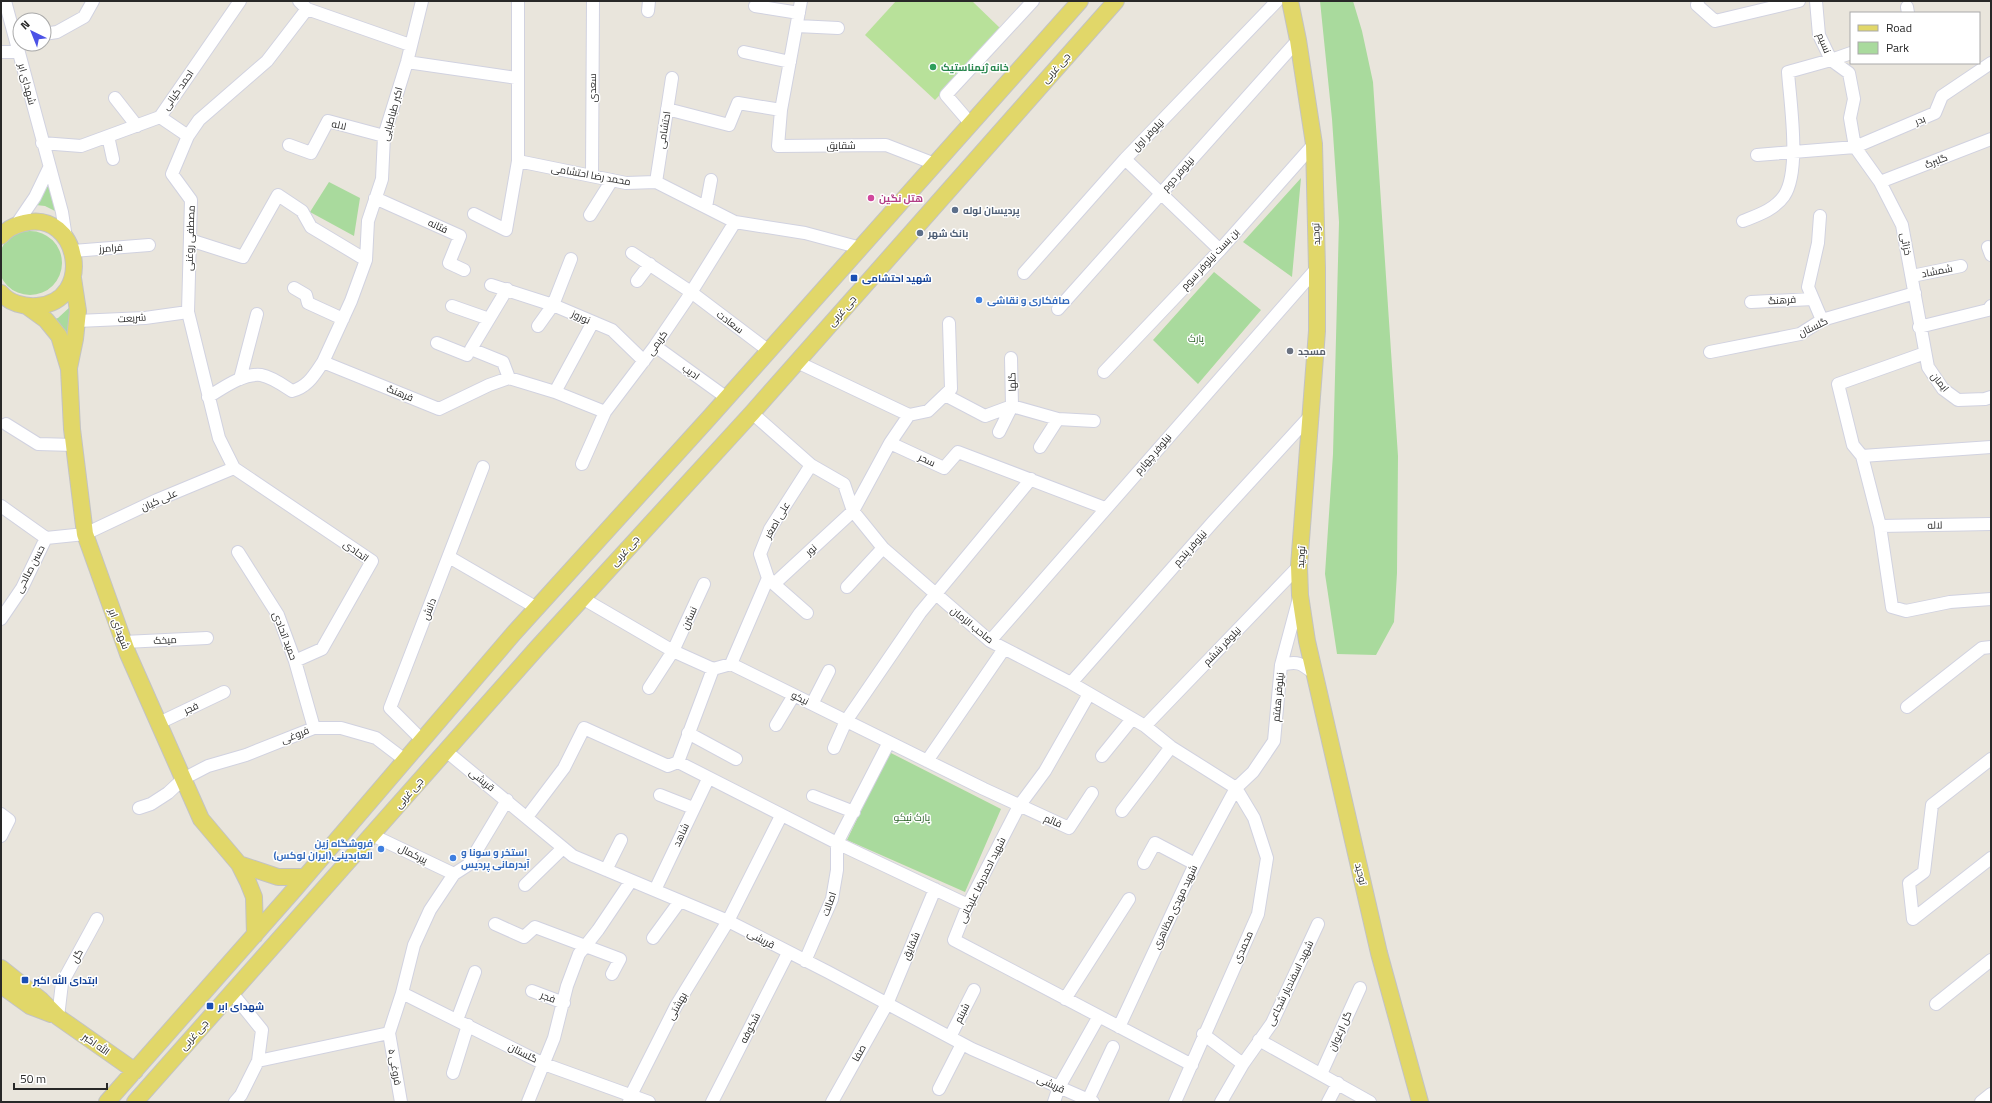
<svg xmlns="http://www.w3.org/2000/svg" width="1992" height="1103" viewBox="0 0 1992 1103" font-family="'Titillium Web',Cairo,sans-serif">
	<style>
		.green { fill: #a9da9d }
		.pitch { fill: #b8e19a }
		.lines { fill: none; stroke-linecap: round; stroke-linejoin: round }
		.minor-casing { stroke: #d1d2e0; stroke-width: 14 }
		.major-casing { stroke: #c3c3c3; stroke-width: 18 }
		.minor { stroke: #fff; stroke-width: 12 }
		.major { stroke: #e1d769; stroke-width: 16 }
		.leisure-dot { fill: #2e9e5b; stroke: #fff; stroke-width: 1.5 }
		.hotel-dot { fill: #d1479c; stroke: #fff; stroke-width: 1.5 }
		.service-dot { fill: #5c6f8a; stroke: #fff; stroke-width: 1.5 }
		.transit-dot { fill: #1a4fb4; stroke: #fff; stroke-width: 1.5 }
		.shop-dot { fill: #3f7fe0; stroke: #fff; stroke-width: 1.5 }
		.worship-dot { fill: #6b7280; stroke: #fff; stroke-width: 1.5 }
		.labels { text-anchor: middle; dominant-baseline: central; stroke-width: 3; stroke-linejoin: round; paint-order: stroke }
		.street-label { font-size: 10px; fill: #282828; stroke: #fff }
		.leisure-label { font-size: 10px; font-weight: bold; fill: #27864d; stroke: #fff; text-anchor: start }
		.hotel-label { font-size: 10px; font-weight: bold; fill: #b23c85; stroke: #fff; text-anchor: start }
		.service-label { font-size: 10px; font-weight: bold; fill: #4e5e75; stroke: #fff; text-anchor: start }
		.transit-label { font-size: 10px; font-weight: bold; fill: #164399; stroke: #fff; text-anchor: start }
		.shop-label { font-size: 10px; font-weight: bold; fill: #366cbe; stroke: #fff; text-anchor: start }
		.park-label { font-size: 10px; fill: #255d21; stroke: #fff }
		.worship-label { font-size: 10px; font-weight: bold; fill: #5b616d; stroke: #fff; text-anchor: start }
	</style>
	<rect width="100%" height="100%" fill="#e9e5dc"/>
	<path class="green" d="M1320,1h33l9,30 11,51 25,374 -1,117 -3,49 -18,33 -39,-1 -12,-80 8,-120 6,-232 -7,-103z
		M49,177l8,35 -12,-6 -9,-1z
		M1301,178l-9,99 -49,-35z
		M329,182l31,16 -6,38 -44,-24z
		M-2 263a32 32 0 1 1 64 0a32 32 0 1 1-64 0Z
		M1214,272l47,38 -63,74 -45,-44z
		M71,306l-1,43 -19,-29 7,-2z
		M889,752l112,57 -36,83 -118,-52z"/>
	<path class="pitch" d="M896,1h76l29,28 -66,71 -70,-65z"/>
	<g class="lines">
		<g class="minor-casing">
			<path id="minor" d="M5,1l57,211 4,26
				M299,1l8,8 103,36
				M801,1l-20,109 -3,36 108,-1 49,19
				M1698,1l-1,4 18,16 84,-20
				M1816,1l3,34 12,25 18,13 5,26 -4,19 5,29 25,35 22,43 26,142 15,22 15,11 27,-1 6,-2
				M755,6l44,7
				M1907,7l1,6
				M648,11l1,-10
				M797,26l41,2
				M44,34l13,-2 27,-15 9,-16
				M1,52h17
				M744,52l46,10
				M407,62l110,16
				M115,98l22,28
				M667,109l62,16 9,-22 43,7
				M160,117l28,19
				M971,124l-25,-29 87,-94
				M108,136l5,23
				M42,143l39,3 79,-29 80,-116
				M289,145l22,8 17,-32 56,15
				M1757,155l98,-8 80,-34 7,-17 49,-33
				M1125,159l95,91
				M518,161l108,22 30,-1 79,40 70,11 56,15
				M592,176l1,-175
				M656,182l16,-104
				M1880,182l111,-43
				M375,198l85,38 -11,27 15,7
				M706,207l5,-27
				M474,214l32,16 12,-69v-160
				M590,215l22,-35
				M1820,216l-2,27 -10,44 14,33
				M1743,221c15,-6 31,-11 41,-25 17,-25 6,-94 4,-124l43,-12 20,-7
				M16,225l19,-28 14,-29
				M190,240l53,17 35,-62 24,16 9,16 55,33
				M1988,247l3,8
				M73,251l76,-6
				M632,253l59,39 78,59
				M1024,273l101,-114 152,-158
				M1912,276l49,-10
				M637,281l13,-17
				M491,285l62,20 59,25 32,31
				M294,288l12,7 2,8 35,16
				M507,289l-36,60 32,13 6,16
				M1751,302l62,-3
				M452,306l37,13
				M1058,309l240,-269
				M77,321l68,-3 43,-6
				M538,326l15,-21 18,-46
				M1919,327l69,-17 3,-4
				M437,343l30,12
				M655,346l72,52
				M1710,352l90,-18 22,-14 93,-27
				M1925,353l-87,31 15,61 9,11 18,70 12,81 14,4 44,-9 41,-3
				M323,362l28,-61 15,-41 2,-39 14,-42 2,-43 23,-74 15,-61
				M797,362l112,53 -19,28 54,25 14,-16 147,56
				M1104,372l116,-122 94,-106
				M240,379l17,-65
				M555,392l38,-70
				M945,395l40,21 27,-10 46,13 36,2
				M208,397c15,-9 35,-24 53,-22 11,2 22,10 31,16 16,-4 22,-16 31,-29l116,47 50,-24 20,-7 46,14 50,20
				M752,413l59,52 33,19 9,27 30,37 107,93 81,42 74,43 26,21 65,41 18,30 13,40 -9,56 -83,188
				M909,415l19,-4 23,-22 -2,-66
				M6,424l32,20 36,1
				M999,432l13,-26 -1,-48
				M1040,447l18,-28
				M1862,456l129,-9
				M582,464l23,-52 50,-66 32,-47 48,-77
				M811,465l-41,64 -10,25 8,24 6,6 79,-73 37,-68
				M1,506l45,32 39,-4 72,-34 77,-32
				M1880,526l111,-2
				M238,552l40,63 17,46 19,67
				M449,557l88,51
				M774,584l33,29
				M847,587l36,-39
				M582,598l91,53 40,18 18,-5 253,125 85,39 23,-35
				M1,619l21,-31 24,-50
				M990,641l327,-373
				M124,642l83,-4
				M295,661l27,-12 50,-88 -138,-93 -15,-30 -31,-126 3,-112 -19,-26 16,-38 11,-16 68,-59 40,-52
				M731,664l37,-86
				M1281,665c18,-5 21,-1 35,10
				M1071,683l142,-161 98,-107
				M649,688l24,-37 31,-67
				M1089,694l-44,77 -26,35 -51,99 -14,35 238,125
				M812,704l17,-33
				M1907,707l75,-59 9,-1
				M159,723l65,-31
				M776,725l18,-30
				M1145,726l154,-160
				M688,733l48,26
				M422,740l-32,-32 93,-241
				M834,748l12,-27 74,-108 111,-134
				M446,751l127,105 155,65 100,51 144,77 121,53
				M1102,756l30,-37
				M927,761l77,-112
				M678,762l35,-93
				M660,795l33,13
				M813,796l41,16
				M139,808l12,-4 17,-11 15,-14 25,-13 38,-11 68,-27h27l35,10 29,22
				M1122,811l49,-64
				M1,814l8,6 -8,16
				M527,817l37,-49 20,-40 84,38 10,-4 159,81 131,62
				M372,835l82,39
				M1144,863l11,-20 40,21
				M606,870l15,-30
				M525,885l38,-37
				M655,890l53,-111
				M1913,919l-4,-36 15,-11 8,-67 59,-46
				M1913,919l78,-61
				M495,924l29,13 11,-10 85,32 -8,15
				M653,938l27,-37
				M805,961l27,-62 5,-29v-27l52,-101
				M532,991l32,12
				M232,993l30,37 -4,31 131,-28
				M402,993l142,71 105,38
				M1065,999l64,-100
				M1936,1004l55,-44
				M58,1017l4,-34 35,-64
				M457,1020l18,-48
				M1119,1027l76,-163 41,-76 17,-16 21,-31 7,-76 18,-67
				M1203,1034l40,30
				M950,1037l24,-47
				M1259,1040l111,62
				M453,1073l15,-48
				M1321,1074l39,-86
				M939,1089l23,-45
				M1088,1100l25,-53
				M235,1102l6,-7 17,-34
				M401,1102l-12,-69 13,-40 12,-48 16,-35 24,-36 14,-9 39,-65
				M528,1102l26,-64 13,-52 12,-32 19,-24 33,-49
				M629,1102l2,-7 45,-89 52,-85 53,-105
				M712,1102l76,-149
				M832,1102l55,-98 48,-115
				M1054,1102l5,-15 40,-71
				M1221,1102l22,-38 29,-41 46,-99
				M1328,1102l10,-19
				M1981,1102l10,-8"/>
		</g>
		<g class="major-casing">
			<path id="major" d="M1290,1l8,39 16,104 3,124v63l-18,235 1,29 7,46 72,312 41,149
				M1,236c6,-7 14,-11 23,-13 56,-14 71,79 13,83 -13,1 -28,-3 -36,-13
				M28,307l18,13 13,16 10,33 3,60 13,105 43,120 73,165 38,45 9,18 6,15 1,38
				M69,368l6,-29 3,-28 -5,-33
				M239,864l39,13h27
				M1,968l40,32 17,17 77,54
				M1,985l29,21 21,8
				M107,1102l187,-212 220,-257 195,-215 371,-417
				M135,1102l402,-454 215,-235 364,-412"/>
		</g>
		<use href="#minor" class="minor"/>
		<use href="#major" class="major"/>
	</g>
	<circle class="leisure-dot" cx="933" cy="67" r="4"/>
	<circle class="hotel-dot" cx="871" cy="198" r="4"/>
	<g class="service-dot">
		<circle cx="955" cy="210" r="4"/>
		<circle cx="920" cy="233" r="4"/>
	</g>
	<g class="transit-dot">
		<rect x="850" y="274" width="8" height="8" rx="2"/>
		<rect x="21" y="976" width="8" height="8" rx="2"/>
		<rect x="206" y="1002" width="8" height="8" rx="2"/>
	</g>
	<g class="shop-dot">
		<circle cx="979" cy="300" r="4"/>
		<circle cx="381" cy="849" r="4"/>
		<circle cx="453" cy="858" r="4"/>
	</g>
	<circle class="worship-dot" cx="1290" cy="351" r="4"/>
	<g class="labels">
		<g class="street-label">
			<text transform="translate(1824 43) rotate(68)">نسیم</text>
			<text transform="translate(1056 68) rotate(-48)">جی غربی</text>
			<text transform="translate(27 84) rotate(75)">شهدای ابر</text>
			<text transform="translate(592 88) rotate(-90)">سعدی</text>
			<text transform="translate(178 90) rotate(-55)">احمد کیانی</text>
			<text transform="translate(392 114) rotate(-75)">اکبر طباطبایی</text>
			<text transform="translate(1920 120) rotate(-23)">بدر</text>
			<text transform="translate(339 125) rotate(11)">لاله</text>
			<text transform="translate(664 130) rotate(-81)">احتشامی</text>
			<text transform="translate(1148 135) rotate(-46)">نیلوفر اول</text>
			<text x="841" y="145">شقایق</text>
			<text transform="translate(1936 161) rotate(-21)">گلبرگ</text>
			<text transform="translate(1178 174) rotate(-48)">نیلوفر دوم</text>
			<text transform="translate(591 175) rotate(10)">محمد رضا احتشامی</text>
			<text transform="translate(438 226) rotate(24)">فتانه</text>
			<text transform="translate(1316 234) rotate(-92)">توحید</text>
			<text transform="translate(190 238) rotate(-88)">مصطفی روغنی</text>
			<text transform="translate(1906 244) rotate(79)">خزائی</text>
			<text transform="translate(111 248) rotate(-4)">فرامرز</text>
			<text transform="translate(1210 259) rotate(-47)">بن بست نیلوفر سوم</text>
			<text transform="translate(1937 271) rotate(-11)">شمشاد</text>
			<text transform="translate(1782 300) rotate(-4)">فرهنگ</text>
			<text transform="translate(842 311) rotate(-49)">جی غربی</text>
			<text transform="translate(581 317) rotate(24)">نوروز</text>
			<text transform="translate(132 318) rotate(-4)">شریعت</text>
			<text transform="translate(730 322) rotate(37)">سعادت</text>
			<text transform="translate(1813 327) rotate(-26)">گلستان</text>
			<text transform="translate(657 343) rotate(-55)">کریمی</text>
			<text transform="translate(691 372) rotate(36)">ادیب</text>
			<text transform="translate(1012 382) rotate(-92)">گلها</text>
			<text transform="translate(1940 382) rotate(50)">ایمان</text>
			<text transform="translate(400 393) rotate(22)">فرهنگ</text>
			<text transform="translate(1153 454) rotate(-49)">نیلوفر چهارم</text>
			<text transform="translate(927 460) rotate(25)">سحر</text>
			<text transform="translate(159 500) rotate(-24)">علی کیان</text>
			<text transform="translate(777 520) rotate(-60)">علی اصغر</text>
			<text transform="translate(1935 525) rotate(-1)">لاله</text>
			<text transform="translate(1190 548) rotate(-48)">نیلوفر پنجم</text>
			<text transform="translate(811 550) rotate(-43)">نور</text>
			<text transform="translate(356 551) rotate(36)">اتحادی</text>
			<text transform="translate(625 551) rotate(-48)">جی غربی</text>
			<text transform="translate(1301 557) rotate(-86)">توحید</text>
			<text transform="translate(30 569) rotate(-63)">حسن صالحی</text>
			<text transform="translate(429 609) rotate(-69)">دانش</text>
			<text transform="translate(689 618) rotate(-65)">نسترن</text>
			<text transform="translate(972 625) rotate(39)">صاحب الزمان</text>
			<text transform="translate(119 629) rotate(70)">شهدای ابر</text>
			<text transform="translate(285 636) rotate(69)">حمید اتحادی</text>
			<text transform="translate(165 640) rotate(-3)">میخک</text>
			<text transform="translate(1222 646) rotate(-46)">نیلوفر ششم</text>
			<text transform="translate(1278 697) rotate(-85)">نیلوفر هفتم</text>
			<text transform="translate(800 698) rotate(26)">نیکو</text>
			<text transform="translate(191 708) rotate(-25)">فجر</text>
			<text transform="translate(295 735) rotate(-22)">فروغی</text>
			<text transform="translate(482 780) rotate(39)">قریشی</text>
			<text transform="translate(409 793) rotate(-49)">جی غربی</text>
			<text transform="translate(1053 821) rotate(23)">قائم</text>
			<text transform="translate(681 835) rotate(-65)">شاهد</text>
			<text transform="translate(413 854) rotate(26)">پیرکمال</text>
			<text transform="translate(1361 874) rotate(77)">توحید</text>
			<text transform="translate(982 880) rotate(-64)">شهید احمدرضا علیخانی</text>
			<text transform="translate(829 904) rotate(-71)">اصالت</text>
			<text transform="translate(1175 907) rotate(-65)">شهید مهدی مظاهری</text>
			<text transform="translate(761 939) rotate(28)">قریشی</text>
			<text transform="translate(911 946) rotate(-67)">شقایق</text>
			<text transform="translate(1243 947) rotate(-65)">محمدی</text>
			<text transform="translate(77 956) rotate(-61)">گل</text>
			<text transform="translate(1290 983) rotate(-64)">شهید اسفندیار شجاعی</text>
			<text transform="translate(548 997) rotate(21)">فجر</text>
			<text transform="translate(677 1006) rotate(-61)">بهشتی</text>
			<text transform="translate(962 1013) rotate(-63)">شبنم</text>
			<text transform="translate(750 1028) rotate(-63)">شکوفه</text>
			<text transform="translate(1340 1031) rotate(-66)">گل ارغوان</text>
			<text transform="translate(194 1035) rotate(-48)">جی غربی</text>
			<text transform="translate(96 1044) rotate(35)">الله اکبر</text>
			<text transform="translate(523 1053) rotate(27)">گلستان</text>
			<text transform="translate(859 1053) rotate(-61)">صفا</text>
			<text transform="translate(395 1067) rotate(80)">فروغی ۵</text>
			<text transform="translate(1051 1084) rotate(24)">قریشی</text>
		</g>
		<g class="leisure-label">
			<text x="941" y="67">خانه ژیمناستیک</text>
		</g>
		<g class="hotel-label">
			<text x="879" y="198">هتل نگین</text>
		</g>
		<g class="service-label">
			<text x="963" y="210">پردیسان لوله</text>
			<text x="928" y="233">بانک شهر</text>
		</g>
		<g class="transit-label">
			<text x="862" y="278">شهید احتشامی</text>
			<text x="33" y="980">ابتدای الله اکبر</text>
			<text x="218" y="1006">شهدای ابر</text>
		</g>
		<g class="shop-label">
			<text x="987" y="300">صافکاری و نقاشی</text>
			<text x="373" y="843" text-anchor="end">فروشگاه زین<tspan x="373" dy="12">العابدینی(ایران لوکس)</tspan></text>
			<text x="461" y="852">استخر و سونا و<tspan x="461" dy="12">آبدرمانی پردیس</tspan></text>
		</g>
		<g class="park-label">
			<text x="1196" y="338">پارک</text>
			<text x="912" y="817">پارک نیکو</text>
		</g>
		<g class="worship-label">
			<text x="1298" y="351">مسجد</text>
		</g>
	</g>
	<rect width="1992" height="1103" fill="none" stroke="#282828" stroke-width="4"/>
	<rect x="1850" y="12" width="130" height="52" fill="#ffffff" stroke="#a9a9a9"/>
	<rect x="1858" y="25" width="20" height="6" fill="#e1d769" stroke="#a9a9a9"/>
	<text x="1886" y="32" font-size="12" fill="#282828">Road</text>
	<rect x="1858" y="42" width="20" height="12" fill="#a9da9d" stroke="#a9a9a9"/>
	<text x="1886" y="52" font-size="12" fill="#282828">Park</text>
	<g transform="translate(32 32) rotate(317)"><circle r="19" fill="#ffffff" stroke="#a9a9a9"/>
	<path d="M0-3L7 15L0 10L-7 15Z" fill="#4c52e6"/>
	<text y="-6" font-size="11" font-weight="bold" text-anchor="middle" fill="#282828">N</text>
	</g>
	<path d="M14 1083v6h93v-6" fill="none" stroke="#282828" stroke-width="2"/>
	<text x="20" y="1083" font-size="12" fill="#282828" stroke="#ffffff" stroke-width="3" paint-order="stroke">50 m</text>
</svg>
